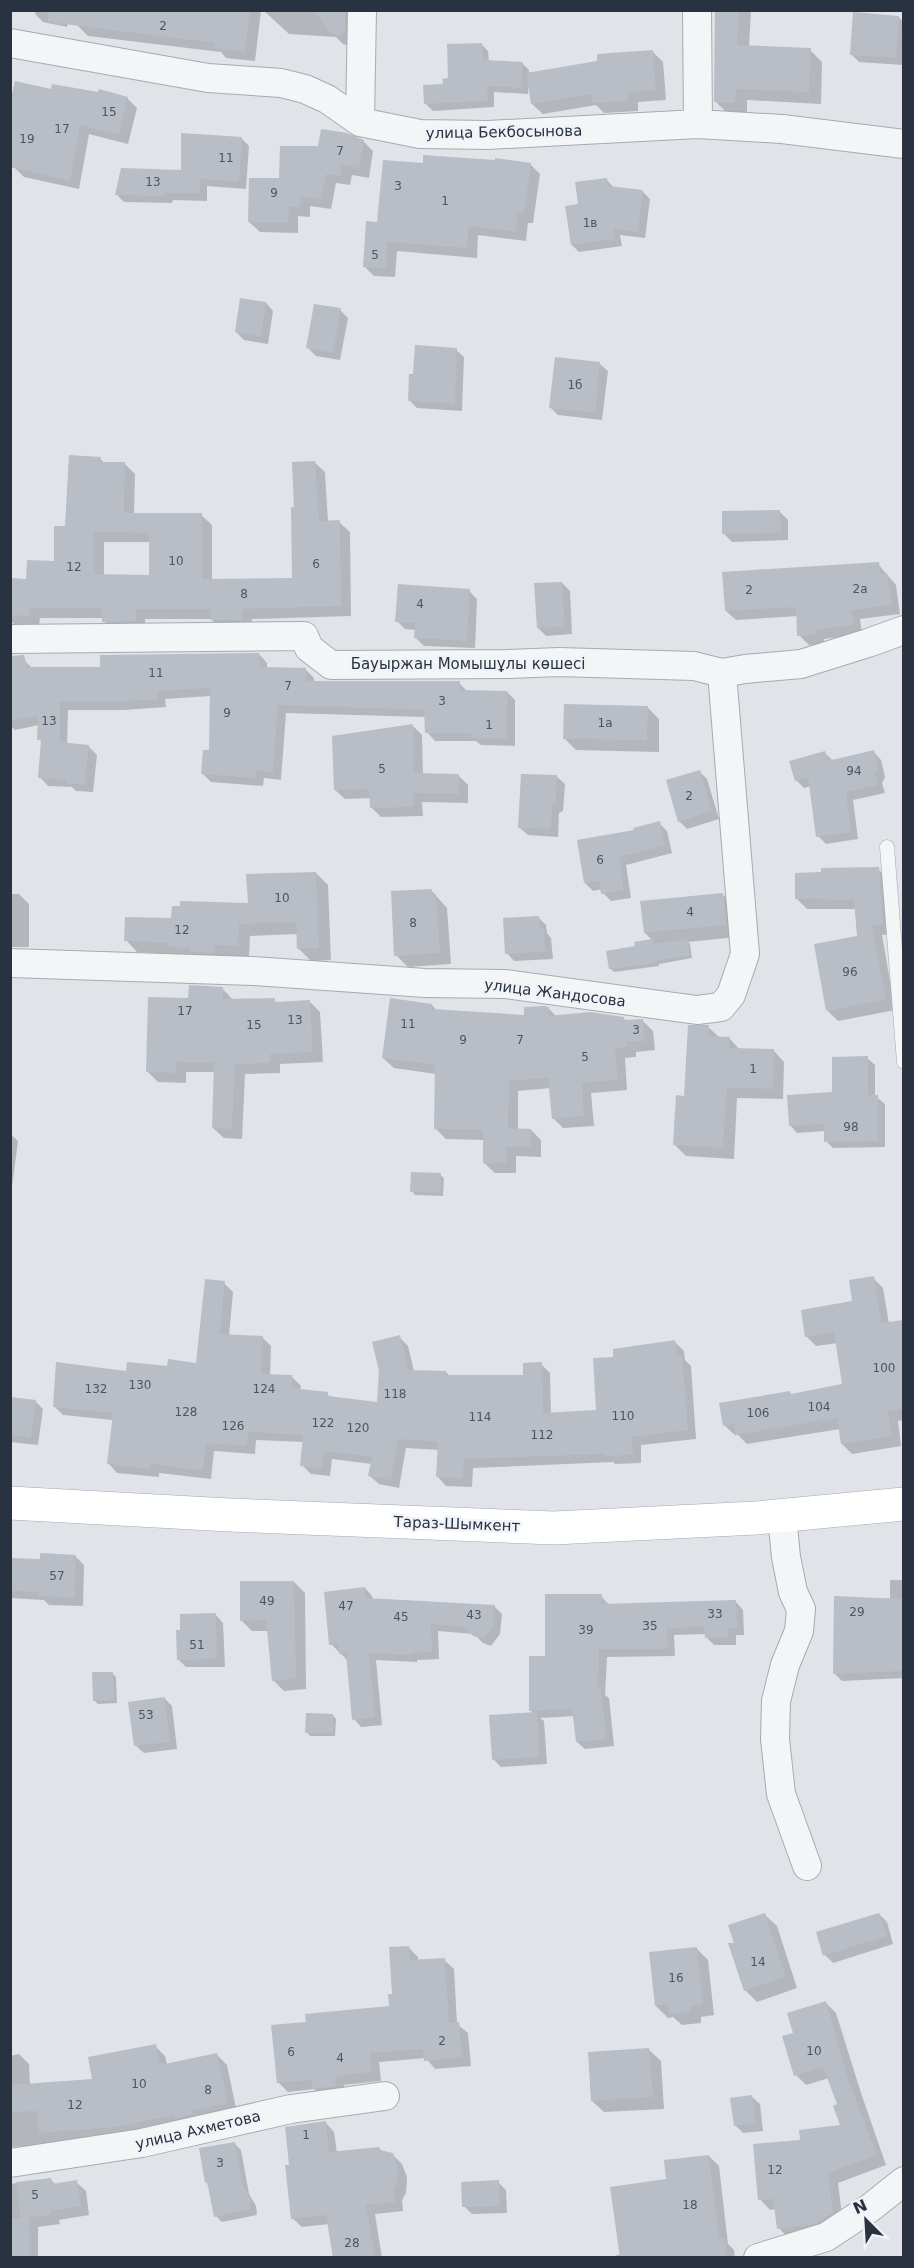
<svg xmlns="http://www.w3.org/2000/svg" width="914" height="2268" viewBox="0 0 914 2268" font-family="'DejaVu Sans',sans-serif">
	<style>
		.shadow { fill: #0003; fill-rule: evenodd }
		.building { fill: #b8bdc6; fill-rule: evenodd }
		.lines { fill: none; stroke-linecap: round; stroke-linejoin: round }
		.service-casing { stroke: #a5abb3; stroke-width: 15 }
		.minor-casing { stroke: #a5abb3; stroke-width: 30 }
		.primary-casing { stroke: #a0a9b5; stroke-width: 34 }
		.service { stroke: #f3f5f7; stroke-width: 14 }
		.minor { stroke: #f3f5f7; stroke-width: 28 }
		.primary { stroke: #fff; stroke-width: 33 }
		.labels { text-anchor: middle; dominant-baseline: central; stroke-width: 5; stroke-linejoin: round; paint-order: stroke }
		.number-label { font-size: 12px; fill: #4d5562 }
		.street-label { font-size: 15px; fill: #293240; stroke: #f0f3f7 }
	</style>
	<rect width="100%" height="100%" fill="#e0e4e9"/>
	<path class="shadow" d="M36,10h34l-3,17 -24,-5 -8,-8z
		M128,10h133l-6,51 -29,-3 -5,-6 -133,-16 -11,-11z
		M263,10h93l-6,36 -7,-2 -7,-7 -47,-3z
		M717,10h34l-2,37 61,3 12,12 -1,42 -74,-4v14h-19l-12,-12z
		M898,17l6,5 -1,43 -44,-3 -8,-8z
		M481,44l7,7 1,11 33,1 7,7v4l124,-22 10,10 3,38 -28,2v9l-34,2 -8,-8 -53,9 -11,-10 -4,-18v8l-34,-2v15l-61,4 -7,-7z
		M52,91l75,7 10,10 -9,36 -39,-10 -10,55 -55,-12 -10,-10z
		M241,138l8,8 -3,43 -39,-3v15l-34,-1 -1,3 -48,-1 -8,-8 66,-23z
		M363,141l10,10 -4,27 -17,-3 -2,10 -14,-2 -5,26 -21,-3v11l-12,-1v17l-38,-1 -11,-10 32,-42 38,-32z
		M530,164l10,10 -7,49h-5l-2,18 -48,-6 -1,23 -80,-7 -2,26 -21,-1 -10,-10 15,-42 45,-59z
		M606,179l8,9 29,4 7,7 -5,39 -25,-3 2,11 -43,6 -7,-7 8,-39z
		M266,303l7,8 -5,33 -24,-4 -8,-8z
		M340,310l8,8 -8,42 -24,-4 -8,-8z
		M456,350l8,7 -2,54 -45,-3 -8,-8z
		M600,364l8,7 -6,49 -44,-5 -7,-7z
		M100,458l5,6 19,-1 11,11 -1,41h67l11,10v56l81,-2 2,-71 19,-46 11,10 3,50h11l11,10 1,84 -99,3v11h-30l-11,-11h-66v12h-31l-10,-10v-3h-64l-1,8 -24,-1 -5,-5v-40h17l29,-17 10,-35zM104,542h47l-1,34h-46z
		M780,512l8,8v20l-56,2 -8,-8z
		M878,564l18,21 4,29 -40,5 2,15 -38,5 1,5 -16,1 -10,-10 -1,-19 -62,4 -10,-9z
		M562,583l8,8 2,43 -26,2 -8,-8z
		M469,591l8,8 -2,49 -51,-2 -8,-8v-8l-11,-1 -8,-8z
		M259,654l8,9v5l39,2 8,8v4l145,1 9,9h39l8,8v46l-34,-1 -5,-4h-41l-8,-9 -1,-15 -140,-4 -5,67 -17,-2 -1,8 -52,-4 -9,-9 9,-21v-56l-46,3 1,8 -42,3h-56l-1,35 21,1 9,9 -4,37 -17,-1 -4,-4 -24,-1 -8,-9 2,-35 -3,-3v-14l-24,5 -5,-5v-61l15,-3 7,7 69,1z
		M647,707l12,12v33l-83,-2 -12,-12z
		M412,725l10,10 1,40h35l10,10v18l-46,-1 1,14 -42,1 -10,-10v-9l-26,1 -10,-9z
		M824,752l8,8 42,-8 7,8 4,17 -3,6 3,10 -32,7 5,39 -32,5 -8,-8 -7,-50 -7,2 -8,-8z
		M699,771l8,8 12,40 -32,10 -8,-8z
		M557,777l8,7 -2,27 -4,2 -1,24 -30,-2 -8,-7z
		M659,823l8,8 5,22 -46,12 5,33 -20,3 -8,-8 -1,-4 -9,2 -8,-8 50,-51z
		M878,869l10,10 4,55 -10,1 13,75 -57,11 -10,-10 30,-74 -2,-28h-49l-10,-10z
		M316,873l12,12 3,75 -20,1 -12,-12 -1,-15 -48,2 -1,21 -68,2 -5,-5 -39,-2 -11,-12 47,-20 76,-15z
		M431,890l16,18 4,56 -43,3 -12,-12z
		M10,894h9l10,10v43h-19z
		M723,895l12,11 2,31 -49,5 2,2 2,14 -33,6v2l-45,6 -4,-4 27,-20 -1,-5 17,-2 -8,-8z
		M538,917l8,8 1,8 4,5 2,21 -39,2 -7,-8z
		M222,988l11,12h41l3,3 33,-1 10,10 3,50 -43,2v9l-35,1 -3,65 -18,-1 -11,-10 2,-56h-29v11l-28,-1 -11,-11 43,-71z
		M432,1005l5,6 89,5 22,-8 9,9 66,1 4,3h16l10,10 2,19 -19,2v5l-11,1 2,32 -36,3 3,33 -31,2 -10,-10 -2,-30 -33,3v39h13l10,10v17l-25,-1v17h-21l-11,-10 1,-23 -39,-1 -11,-11 1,-54 -42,-6 -11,-10z
		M708,1027l12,11h9l11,12 34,1 10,11 -1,37 -46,-1 -3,61 -48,-3 -11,-11 10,-47z
		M867,1058l8,7v31l10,8v43l-52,1 -7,-7v-10l-29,2 -7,-8 44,-31z
		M10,1134l8,7 -8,61z
		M440,1175l4,3 -1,18 -28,-1 -3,-4z
		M873,1278l10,10 6,36 15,-3v99l-6,1 3,25 -49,8 -10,-10 -2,-15 -93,15 -9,-9h-3l-11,-10 68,-30 51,-10 -5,-42 -22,3 -10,-10 48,-34z
		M224,1283l9,9 -4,44 34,2 8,8 -1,30 22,1 9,9 -1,5 27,3 4,4 47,6 21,-67 9,9 6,25 32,1 4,4 75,1 16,-13 9,9 1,41 46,-3 18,-53 60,-16 9,9 1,9 6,6 5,73 -55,6v18l-26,1 -2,-2 -140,6 -1,19 -26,-1 -8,-9 1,-27 -33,-2 -7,40 -20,-4 -9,-8 2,-12 -40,-5 -2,17 -19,-2 -9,-9 2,-23 -48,-2 -1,14 -41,-3 -3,28 -52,-6v4l-42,-4 -8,-9 4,-44 -50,-5 -9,-9 73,-33 71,-9z
		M10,1399l25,2 8,8 -5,36 -28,-3z
		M75,1556l9,9 -1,41 -34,-1 -5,-5 -34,-2v-38l31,1z
		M890,1580h14v98l-62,3 -8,-8 56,-73z
		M294,1582l11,11 1,96 -22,2 -11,-11 -4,-49h-17l-11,-11z
		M365,1588l7,8 1,4 121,6 8,8 -2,20 -9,12 -8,-3 -9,-9 -36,-3 1,28 -22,1v2l-41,-2 6,65 -21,2 -7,-8 -6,-58 -17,-17z
		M601,1596l8,9 127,-3 7,8 1,25h-8v10h-22l-8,-8v-3l-32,1 1,21 -68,1 -2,38 4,3 5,48 -29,3 -8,-7 -3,-26 -34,2 4,3 3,43 -46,3 -8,-8 41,-45 -4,-4 17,-52z
		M216,1615l7,8 2,44h-39l-7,-7z
		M112,1673l4,4 1,26 -19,1 -4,-4z
		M164,1698l8,8 5,43 -33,4 -8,-7z
		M332,1715l4,4 -1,17h-25l-3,-4z
		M879,1914l8,8 6,22 -60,19 -8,-8z
		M765,1915l12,11 20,62 -40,14 -12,-12z
		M408,1947l10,10v4l26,-1 10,9 3,55 11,9 3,33 -36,3 -9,-11 -47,4 2,19 -37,4 1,10 -22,3 -9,-9 -26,3 -10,-10 29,-59 84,-15z
		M696,1948l12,12 6,55 -13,2v6l-19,2 -9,-8 -5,1 -12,-12z
		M826,2003l10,10 25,80 25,72 -48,18 5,40 -54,16 -10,-11 -3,-19 -6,1 -10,-11 41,-58 41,-15 -3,-21 -10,-27 -23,7 -10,-10 -1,-41z
		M155,2046l10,10 2,9 49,-11 11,11 10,48 -171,31 -56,3v-91l9,-2 10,10 1,21 64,-5z
		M649,2050l12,11 3,48 -60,3 -12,-11z
		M752,2097l8,7 3,27 -20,2 -8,-8z
		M325,2122l9,10 3,21 42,-5 4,4 9,2 10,10 5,13 -1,16 -4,7 1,11 -28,3 7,44h-48l-5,-34 -27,3 -10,-9 -2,-52z
		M235,2144l6,6 8,44 7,12 1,9 -35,7 -6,-6 -7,-31 -3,-3z
		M709,2156l10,10 9,78 6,6 1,8h-127l13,-4 47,-73z
		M50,2179l6,6 20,-3 10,9 3,24 -30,5 1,4 -22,3v31h-28v-74z
		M498,2182l8,8 1,23 -35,1 -8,-8z"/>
	<path class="building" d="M48,10h202l-5,42 -31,-4 1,-5 -167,-21z
		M313,10h32v22l-6,4 -8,-2z
		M715,10h24l-2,35 74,3 -2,44 -73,-3 -1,14 -21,-1z
		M853,12l46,4 -3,42 -46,-3z
		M482,43l1,17 40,2 -2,26 -34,-2 1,15 -64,3 -1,-19 20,-1 -1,-5 6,-1 -1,-34z
		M653,50l3,40 -28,2 1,9 -37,2v-9l-61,10 -5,-31 71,-12v-7z
		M15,81l36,8 1,-5 46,8 1,-3 29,8 -9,38 -39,-10 -10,56 -60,-14v-64z
		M321,129l26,4 17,7 -5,28 -17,-3 -2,11 -14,-2 -5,26 -20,-3 -1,10h-11l-1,16 -40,-1 1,-44h30l1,-32h38z
		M181,133l61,4 -3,45 -39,-3v14h-35v3l-50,-1 6,-27 60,2z
		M423,155l72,5v-2l36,5 -7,51 -6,-1 -2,19 -47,-6 -2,22 -80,-6 -1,26 -23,-1 3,-46 11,1 6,-62 40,3z
		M607,178l1,8 35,4 -5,42 -24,-3 1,10 -44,6 -6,-39 13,-2 -3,-22z
		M240,298l26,4 -5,35 -26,-5z
		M314,304l27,4 -8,45 -27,-5z
		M415,345l42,3 -2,56 -47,-3 1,-27h4z
		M555,357l45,5 -5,51 -46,-5z
		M69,455l32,2v5h24l-1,51h78v66l90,-1 -1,-71h3l-2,-45 23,-1 4,60 21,-1 1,86 -99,3v11h-31l-1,-11h-74v12l-34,1v-14h-72l-1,8 -19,-1v-37l16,1 1,-19 27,1v-35h11zM94,532l55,1v42l-55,-1z
		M780,510l1,23 -59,1v-23z
		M879,562l2,12 6,-1 5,32 -40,5 2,15 -39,5 1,5 -19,1 -1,-29 -71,4 -3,-39z
		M562,582l3,45 -28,1 -3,-45z
		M398,584l72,5 -3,52 -53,-3 1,-15 -20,-1z
		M259,653l1,14 46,1v13h154v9l47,1v47h-36v-5h-46l-1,-23 -146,-5 -5,67 -17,-1 -1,7 -54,-4 2,-24h6l1,-62 -52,3v8l-43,3h-55v40l29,3 -4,40 -19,-2v-3l-28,-2 3,-38h-4l1,-24 -28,5v-65l14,-1 3,12h73v-12h2z
		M564,704l84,2 -1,34 -84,-1z
		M413,724l1,49 45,1v20l-46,-1 1,14 -44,1 -1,-19 -35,1 -2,-54z
		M874,750l4,19 -3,5 3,11 -32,7 5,40 -35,5 -8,-60 -13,4 -6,-20 36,-10 3,10z
		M700,770l12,41 -34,11 -12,-42z
		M521,774l36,1 -1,29 -4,1 -1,24 -33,-1z
		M660,821l5,25 -46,11 5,33 -23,4 -2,-13 -15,2 -7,-43 57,-10 -1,-2z
		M879,867l4,58h-11l14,75 -60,11 -12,-67 43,-8 -3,-36 -59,-1v-26l26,-1v-4z
		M316,872l3,76 -22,1 -1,-27 -57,2 -1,22 -23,-1 -1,8 -24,-1v-4l-22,-1 -1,-4 -43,-2 1,-24 46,1 1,-12h8v-5l68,2 -2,-29z
		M432,889v6l4,-1 4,59 -46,3 -3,-65z
		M723,893l3,32 -82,8 -4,-32z
		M539,916l1,12h4l1,24 -40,2 -2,-36z
		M652,939l1,5 34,-5 3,16 -34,6v2l-47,6 -3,-18 29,-5 -1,-4z
		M189,985l34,2v12l52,-1v4l35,-2 3,52 -43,2v9l-35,1 -3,65 -20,-1 2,-65 -38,-1v11l-30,-1 2,-75 40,1z
		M390,998l42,6v5l92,6v-8l21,-1 4,1v9l41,-4 34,5v3l19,-1 2,22 -19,1 1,5 -12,2 3,31 -36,3 2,33 -32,3 -4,-41 -39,3 -1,47 23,1v18h-25v16h-23v-33l-49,-1 1,-64 -53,-7z
		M688,1025h21l-1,11 22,1 -1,11 45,1 -1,40 -46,-1 -4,60 -50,-3 3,-50 8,1z
		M868,1056v39h10v46l-54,1v-18l-35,2 -2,-31 45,-3v-35z
		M411,1172l30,1 -1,20 -30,-1z
		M874,1276l7,47 22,-3v89l-15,2 4,25 -51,8 -4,-26 -101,17 -2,-11 -11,2 -4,-23 71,-12 1,3 51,-10 -8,-52 -29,5 -4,-27 51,-9 -3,-21z
		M205,1279l20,2 -5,53 43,2 -2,38 31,1v13l36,4v4l49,6 2,-31 -7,-29 28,-7 8,35 38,1v4h77v-12l19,-1 1,51 53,-3 -3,-52 20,-1v-8l62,-9 2,16 5,-1 6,75 -56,7 1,18 -29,1v-2l-140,5 -1,20 -27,-2 2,-35 -40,-3 -7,41 -23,-4 4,-19 -48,-6 -2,17 -22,-2 3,-31 -55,-3 -1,14 -41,-3 -3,28 -52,-7 -1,5 -43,-5 6,-51 -60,-6 3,-45 70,9 1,-9 40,4 1,-7 28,4z
		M10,1397l26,3 -5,38 -21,-3z
		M40,1553l36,2 -1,43 -36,-2v-4l-29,-1v-33l30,1z
		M240,1581h54l2,98 -24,2 -6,-61 -26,1z
		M365,1587l1,11 129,7 -2,21 -10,13 -10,-3 -9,-9 -33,-3 1,28 -22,1v2l-41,-2 6,64 -23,3 -6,-67 -7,1 -1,-10 -9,1 -5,-53z
		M545,1594h57l-1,10 135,-4 1,28h-9l1,10h-24l-1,-11 -37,1 1,21h-69l-1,40h3l6,50 -31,3 -4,-33 -43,2v-55h16z
		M834,1596l69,3v72l-70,3z
		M216,1613l1,46 -40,1 -1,-30h4v-16z
		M92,1672h21l1,28 -21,1z
		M165,1697l5,45 -36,4 -6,-44z
		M537,1712l2,45 -47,3 -3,-45z
		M306,1713l27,1v19h-28z
		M765,1913l21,64 -42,14 -16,-48h6l-6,-18z
		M879,1913l8,23 -64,20 -7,-24z
		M409,1946l1,14 35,-2 4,65 10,-1 3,35 -38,4 -1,-12 -53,4 2,19 -37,4 1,10 -24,3 -1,-9 -34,3 -6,-58 35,-3 -1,-8 84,-8 -1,-12h4l-3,-47z
		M697,1947l6,57 -13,2v6l-21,2 -1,-9 -13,1 -6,-54z
		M826,2001l23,81 28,73 -49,18 5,40 -14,9 -10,3 -32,4 -4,-30 -15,1 -5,-56 47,-4 -1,-10 41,-5 -7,-19 4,-2 -14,-37 -29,9 -12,-40 11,-3 -6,-20z
		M156,2044l4,21 57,-12 11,50 -36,8 1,3 -18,5 -1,-4 -59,12 -76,6 -2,-22 -27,1v-27l82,-6 -4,-22z
		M649,2048l4,49 -62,4 -3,-49z
		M752,2095l4,29 -22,2 -4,-28z
		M326,2121l3,31 50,-5 1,3 13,3 5,14 -1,16 -3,7 1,12 -29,3 9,53h-42l-7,-43 -35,4 -6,-54h4l-4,-38z
		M235,2142l8,44 7,12 1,11 -37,8 -7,-35 -2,1 -6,-35z
		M709,2155l10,84 6,-1 2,20h-107l-10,-71 56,-8 -2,-19z
		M51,2178l1,6 25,-4 4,26 -30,5v4l-25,3h3l1,40h-20v-40h11l-5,-36z
		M499,2180l1,26 -38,1 -1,-25z"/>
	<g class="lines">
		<g class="service-casing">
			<path id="service" d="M887,847l17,215"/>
		</g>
		<g class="minor-casing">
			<path id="minor" d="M697,10l1,114
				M10,43l198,35 73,5 24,6 22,10 33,23 60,12 68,1 210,-11 84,5 122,15
				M360,122l2,-112
				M10,639l294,-3 5,12 22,17 175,-1 53,-2 135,4 28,7 23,-4 56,-5 67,-21 36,-13
				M10,963l243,8 172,12 80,1 192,26 24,-3 10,-12 14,-41 -23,-281
				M782,1515l4,42 7,35 8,17 -2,22 -14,34 -9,36 -1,38 6,55 26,72
				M10,2163l132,-20 149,-34 94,-13
				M758,2258l68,-21 44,-29 34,-27"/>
		</g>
		<g class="primary-casing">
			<path id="primary" d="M10,1503l219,12 325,13 202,-10 148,-14"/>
		</g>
		<use href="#service" class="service"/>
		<use href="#minor" class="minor"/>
		<use href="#primary" class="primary"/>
	</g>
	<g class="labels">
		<g class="number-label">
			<text x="163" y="26">2</text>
			<text x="109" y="112">15</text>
			<text x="62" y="129">17</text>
			<text x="27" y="139">19</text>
			<text x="340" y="151">7</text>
			<text x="226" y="158">11</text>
			<text x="153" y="182">13</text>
			<text x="398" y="186">3</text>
			<text x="274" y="193">9</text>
			<text x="445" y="201">1</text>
			<text x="590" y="223">1в</text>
			<text x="375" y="255">5</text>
			<text x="575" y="385">1б</text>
			<text x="176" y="561">10</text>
			<text x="316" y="564">6</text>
			<text x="74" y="567">12</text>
			<text x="860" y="589">2а</text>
			<text x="749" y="590">2</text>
			<text x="244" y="594">8</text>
			<text x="420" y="604">4</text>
			<text x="156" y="673">11</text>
			<text x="288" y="686">7</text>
			<text x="442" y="701">3</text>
			<text x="227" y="713">9</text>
			<text x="49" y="721">13</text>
			<text x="605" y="723">1а</text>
			<text x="489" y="725">1</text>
			<text x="382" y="769">5</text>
			<text x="854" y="771">94</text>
			<text x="689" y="796">2</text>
			<text x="600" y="860">6</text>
			<text x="282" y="898">10</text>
			<text x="690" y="912">4</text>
			<text x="413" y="923">8</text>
			<text x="182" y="930">12</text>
			<text x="850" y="972">96</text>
			<text x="185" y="1011">17</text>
			<text x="295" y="1020">13</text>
			<text x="408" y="1024">11</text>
			<text x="254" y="1025">15</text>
			<text x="636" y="1030">3</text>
			<text x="463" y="1040">9</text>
			<text x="520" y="1040">7</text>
			<text x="585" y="1057">5</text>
			<text x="753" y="1069">1</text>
			<text x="851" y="1127">98</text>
			<text x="884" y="1368">100</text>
			<text x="140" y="1385">130</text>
			<text x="96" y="1389">132</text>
			<text x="264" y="1389">124</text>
			<text x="395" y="1394">118</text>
			<text x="819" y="1407">104</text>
			<text x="186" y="1412">128</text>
			<text x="758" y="1413">106</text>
			<text x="623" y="1416">110</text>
			<text x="480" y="1417">114</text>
			<text x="323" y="1423">122</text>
			<text x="233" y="1426">126</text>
			<text x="358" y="1428">120</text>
			<text x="542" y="1435">112</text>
			<text x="57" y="1576">57</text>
			<text x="267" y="1601">49</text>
			<text x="346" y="1606">47</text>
			<text x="857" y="1612">29</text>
			<text x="715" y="1614">33</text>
			<text x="474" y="1615">43</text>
			<text x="401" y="1617">45</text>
			<text x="650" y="1626">35</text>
			<text x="586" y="1630">39</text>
			<text x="197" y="1645">51</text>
			<text x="146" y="1715">53</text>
			<text x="758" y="1962">14</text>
			<text x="676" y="1978">16</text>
			<text x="442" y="2041">2</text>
			<text x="814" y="2051">10</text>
			<text x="291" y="2052">6</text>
			<text x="340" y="2058">4</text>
			<text x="139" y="2084">10</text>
			<text x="208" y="2090">8</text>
			<text x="75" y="2105">12</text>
			<text x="306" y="2135">1</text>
			<text x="220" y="2163">3</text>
			<text x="775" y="2170">12</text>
			<text x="35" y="2195">5</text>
			<text x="690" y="2205">18</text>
			<text x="352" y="2243">28</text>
		</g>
		<g class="street-label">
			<text transform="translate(504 132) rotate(-1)">улица Бекбосынова</text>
			<text x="468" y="664">Бауыржан Момышұлы көшесі</text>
			<text transform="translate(555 993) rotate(7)">улица Жандосова</text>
			<text transform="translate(457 1524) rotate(2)">Тараз-Шымкент</text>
			<text transform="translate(198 2130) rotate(-13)">улица Ахметова</text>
		</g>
	</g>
	<rect width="914" height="2268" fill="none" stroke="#293240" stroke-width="24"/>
	<g transform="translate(866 2220) rotate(336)" stroke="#f0f3f7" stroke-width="4.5" paint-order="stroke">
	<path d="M0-4.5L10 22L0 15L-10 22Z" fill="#293240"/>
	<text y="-9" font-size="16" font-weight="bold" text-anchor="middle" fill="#293240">N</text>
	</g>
</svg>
